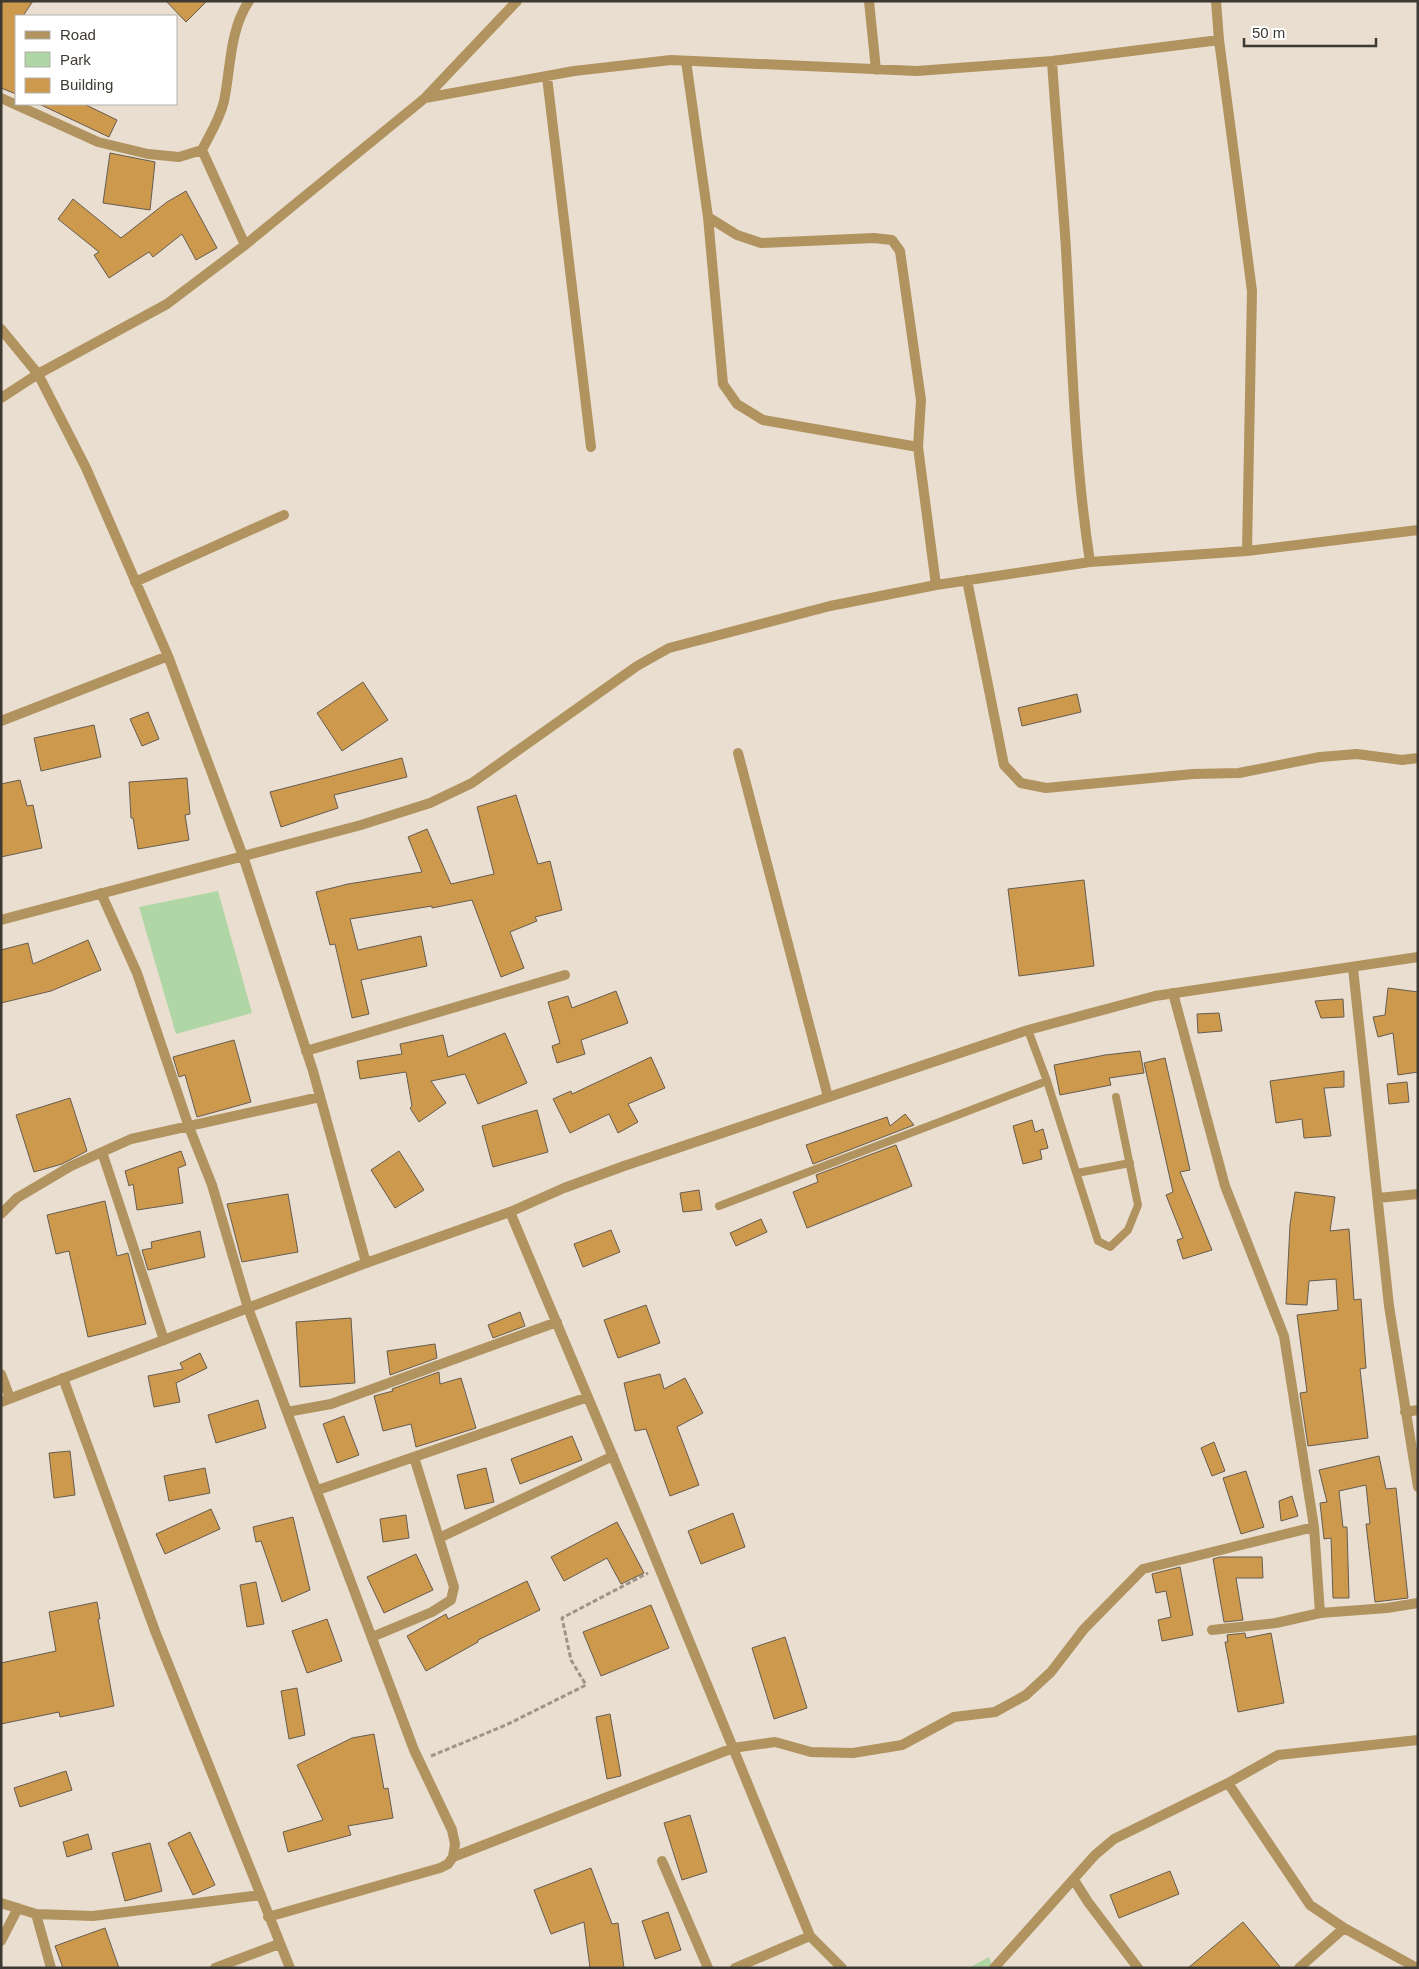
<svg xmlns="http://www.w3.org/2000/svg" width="1419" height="1969" viewBox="0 0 1419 1969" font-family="Arial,sans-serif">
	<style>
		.green { fill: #afd6a4 }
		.building { fill: #cd994d; stroke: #665c50 }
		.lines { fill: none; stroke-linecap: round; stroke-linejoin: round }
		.path { stroke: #9d958a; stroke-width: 3; stroke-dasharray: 5 2.5; stroke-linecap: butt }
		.service { stroke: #b0935f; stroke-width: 8 }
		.minor { stroke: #b0935f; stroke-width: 10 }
		.tertiary { stroke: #b0935f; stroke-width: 10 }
	</style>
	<rect width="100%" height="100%" fill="#e9ded0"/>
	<path class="green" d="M218,891l34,122 -76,21 -37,-127z
		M989,1957l4,11h-24z"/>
	<path class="building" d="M1,1h32l-10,15h-7v78l-15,-6z
		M166,1h41l-21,21z
		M39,104h45l33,16 -8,17z
		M110,153l45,9 -5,48 -47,-7z
		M186,191l31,57 -21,12 -14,-26 -29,23 -4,-5 -40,26 -15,-23 5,-3 -41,-33 15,-20 48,39 46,-36z
		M363,682l25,38 -46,31 -25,-38z
		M1077,694l4,18 -59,14 -4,-18z
		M148,712l11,27 -17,7 -12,-27z
		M94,725l7,32 -60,14 -7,-33z
		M402,758l5,19 -73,18 4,13 -57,19 -11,-35z
		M187,778l3,36 -5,1 4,25 -51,9 -5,-31h-2l-2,-36z
		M20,780l7,26 6,-1 9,43 -41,9v-73z
		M516,795l22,69 12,-3 12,49 -27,7 2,4 -27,11 14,36 -23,9 -29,-77 -40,8v-2l-82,13 8,31 63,-14 6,30 -66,14 8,34 -17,4 -17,-74 -5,1 -14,-53 32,-8 74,-12 -14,-35 19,-8 24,55 43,-10 -17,-67z
		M1084,880l10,86 -75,10 -11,-87z
		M88,940l13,30 -50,21 -50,12v-53l27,-7 5,21z
		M1388,988l30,4v80l-20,3 -5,-42 -15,4 -5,-20 12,-2z
		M616,991l12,32 -47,17 4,14 -28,9 -5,-17 8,-3 -12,-41 20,-6 4,12z
		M1343,999l1,18 -23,1 -6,-17z
		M1219,1013l3,18 -24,2 -1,-19z
		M505,1033l22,50 -49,21 -13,-30 -34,7 15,22 -27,19 -9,-14 2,-2 -6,-34 -46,7 -3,-18 45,-7 -2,-10 43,-9 5,22z
		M234,1040l17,62 -54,15 -12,-42 -6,2 -6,-20z
		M1140,1051l4,22 -35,5 2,7 -51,10 -6,-30 51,-10z
		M651,1057l14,31 -37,16 10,18 -20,11 -9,-19 -39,19 -17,-34 18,-8 1,3z
		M1165,1058l25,112 -10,2 32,78 -29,9 -6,-19 6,-2 -17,-43 7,-3 -29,-129z
		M1344,1071v16l-20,1 7,48 -27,2 -2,-19 -26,4 -6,-42z
		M1407,1082l2,20 -20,2 -2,-20z
		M70,1098l17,53 -25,13 -28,8 -18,-57z
		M537,1110l11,42 -55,15 -11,-41z
		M905,1114l9,11 -101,39 -7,-19 81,-28 3,9z
		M1032,1120l3,12 8,-3 5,19 -8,2 2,9 -19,5 -10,-38z
		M896,1145l16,41 -105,42 -14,-36 25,-10 -2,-7z
		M181,1151l5,14 -8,3 5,35 -46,7 -4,-26 -4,2 -4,-15z
		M399,1151l25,39 -29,18 -24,-38z
		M699,1190l3,20 -19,2 -3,-19z
		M1295,1192l40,5 -5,34 19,-2 5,71 7,-1 5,69 -6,1 8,69 -60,8 -8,-53 7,-1 -10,-77 41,-5 -2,-31 -27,2 -2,24 -21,-1 4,-79z
		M288,1194l10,58 -56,10 -15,-58z
		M105,1201l12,55 11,-3 18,71 -58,13 -19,-86 -13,3 -9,-39z
		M761,1219l6,13 -31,14 -6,-13z
		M611,1230l9,22 -37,15 -9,-23z
		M200,1231l5,26 -57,13 -6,-20 10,-2 -1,-6z
		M646,1305l14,38 -42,15 -14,-38z
		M520,1312l5,14 -32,12 -5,-13z
		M351,1318l4,65 -55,4 -4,-65z
		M435,1344l2,14 -47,17 -3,-24z
		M200,1353l7,15 -31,15 4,19 -26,5 -6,-31 35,-7 -3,-6z
		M439,1372l1,12 21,-6 15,50 -60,19 -5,-23 -28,7 -9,-35 19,-5 -1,-2z
		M660,1374l4,15 21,-11 18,35 -26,14 22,58 -29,11 -24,-67 -11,2 -11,-48z
		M258,1400l8,28 -50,15 -8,-28z
		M344,1416l15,39 -22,8 -14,-39z
		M572,1436l10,24 -62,24 -9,-25z
		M1214,1442l11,29 -13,5 -11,-28z
		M70,1451l5,44 -21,3 -5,-45z
		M1379,1456l7,33 10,-1 12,110 -33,4 -9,-78h4l-4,-39 -27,6 4,36h4l2,71h-16l-2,-60 -7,1 -4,-36 7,-1 -8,-32z
		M205,1468l5,25 -41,8 -5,-25z
		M486,1468l8,34 -29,7 -8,-34z
		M1246,1471l18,56 -23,7 -18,-56z
		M1292,1496l6,20 -17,5 -2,-20z
		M211,1509l9,20 -55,25 -9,-20z
		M733,1513l12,34 -44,17 -13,-33z
		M406,1515l3,23 -26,4 -3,-23z
		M293,1517l17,73 -28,12 -21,-61 -5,1 -3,-15z
		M617,1522l27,51 -23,11 -14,-26 -43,23 -13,-24z
		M416,1554l17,36 -49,23 -17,-36z
		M1220,1557h42l1,21h-27l7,42 -19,2 -11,-63z
		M1180,1567l13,68 -31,6 -4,-21 13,-3 -5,-26 -10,2 -4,-19z
		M527,1581l13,29 -62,30v2l-52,29 -19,-35 39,-22 2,5z
		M256,1582l8,42 -17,3 -7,-42z
		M97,1602l3,17h-2l16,87 -54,11 -1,-5 -58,12v-61l55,-12 -7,-39z
		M651,1605l18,43 -68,28 -18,-44z
		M327,1619l15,42 -35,12 -15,-42z
		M1245,1633l1,5 25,-5 13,70 -46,9 -13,-70h3l-1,-7z
		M785,1637l22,71 -33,11 -22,-71z
		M297,1688l8,47 -16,4 -8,-48z
		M610,1714l11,62 -14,3 -11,-62z
		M374,1734l10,55 4,-1 5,30 -45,8 3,9 -63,17 -5,-20 40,-12 -26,-55 55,-27z
		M66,1771l6,19 -52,17 -6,-19z
		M690,1815l17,57 -25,8 -18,-57z
		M190,1832l25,53 -22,10 -25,-52z
		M88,1834l4,15 -25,8 -4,-15z
		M150,1843l12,48 -37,10 -13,-48z
		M591,1868l21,56 6,-1 6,45h-34l-6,-46 -33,12 -17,-44z
		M1170,1871l9,23 -60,24 -9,-23z
		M668,1912l13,38 -26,9 -13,-38z
		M1243,1922l38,46h-93z
		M105,1928l14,40h-56l-8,-22z"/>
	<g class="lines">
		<path class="path" d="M431,1756l75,-31 80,-40 -15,-25 -9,-42 86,-45"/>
		<path class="service" d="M1028,1030l19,51 51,160 12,6 18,-17 10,-25 -22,-108
			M1077,1173l53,-10
			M719,1206l328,-125"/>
		<path class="minor" d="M869,1l7,69
			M1216,1l3,39 33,251 -5,260
			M686,61l22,156 29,18 24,8 113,-5 18,2 8,11 21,149 -3,47 18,138
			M1052,61c4,63 10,125 14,188 6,105 8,209 24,313
			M547,77l44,370
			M1,98l97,44 50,12 31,3 23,-7c8,-16 18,-31 22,-49 7,-33 5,-70 25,-100
			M425,98l149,-27 97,-11 246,11 135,-10 167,-21
			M202,150l43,95
			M708,217l15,167 14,20 26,16 155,27
			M1,329l37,45 48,94 82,188 75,200 70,215 53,192
			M1,398l37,-24 129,-70 78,-59 180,-147 92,-97
			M967,580l37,185 17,18 25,5 147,-14 46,-1 81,-16 37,-3 45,6 16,-2
			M135,582l149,-67
			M1,721l167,-65
			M738,753l90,344
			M101,893l36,80 52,154 23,58 36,123 39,104 127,338 38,80 3,14 -2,13 -5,7 -8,4 -172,49
			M1,920l360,-95 69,-22 42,-20 165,-117 32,-18 161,-42 106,-21 154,-23 157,-11 171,-21
			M1353,968l36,338 29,181
			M1173,993l52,193 59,150 30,191 6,86
			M306,1051l259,-76
			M102,1152l62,188
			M1378,1198l40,-4
			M510,1212l135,321 165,403 32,32
			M1,1214l16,-16 54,-32 60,-27 189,-42
			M1,1374l9,24
			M63,1378l92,253 135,337
			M287,1412l44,-8 226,-82
			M1405,1412l13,-2
			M318,1490l270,-93
			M439,1538l174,-82
			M1212,1630l64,-7 44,-10 67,-5 31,-5
			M372,1637l60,-25 19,-12 3,-13 -40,-130
			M1228,1783l82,122 34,23 73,40
			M453,1857l280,-109 42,-6 36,10 42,1 49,-8 52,-28 41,-5 31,-17 25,-23 33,-43 59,-60 171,-42
			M662,1861l46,107
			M1074,1880l14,22 50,66
			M1,1903l35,11 57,2 168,-21
			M36,1914l15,54
			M1,1941l17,-33
			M215,1968l64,-24
			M735,1968l75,-32
			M994,1968l101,-113 19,-16 114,-56 50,-28 140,-15
			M1299,1968l45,-40"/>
		<path class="tertiary" d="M1,1402l365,-139 144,-51 54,-24 60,-22 404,-136 127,-34 263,-39"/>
	</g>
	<rect width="1419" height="1969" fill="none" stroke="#3d3933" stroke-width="5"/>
	<rect x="15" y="15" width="162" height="90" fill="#ffffff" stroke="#b1b0ad"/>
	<rect x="25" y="31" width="25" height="8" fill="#b0935f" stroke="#b1b0ad"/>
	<text x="60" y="40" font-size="15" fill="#3d3933">Road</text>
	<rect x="25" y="52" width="25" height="15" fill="#afd6a4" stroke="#b1b0ad"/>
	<text x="60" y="65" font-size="15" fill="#3d3933">Park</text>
	<rect x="25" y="78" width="25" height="15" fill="#cd994d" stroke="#b1b0ad"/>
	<text x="60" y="90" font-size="15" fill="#3d3933">Building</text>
	<path d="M1244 38v8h132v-8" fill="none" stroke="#3d3933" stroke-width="2.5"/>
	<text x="1252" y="38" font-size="15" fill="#3d3933" stroke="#ffffff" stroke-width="4" paint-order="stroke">50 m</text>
</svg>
